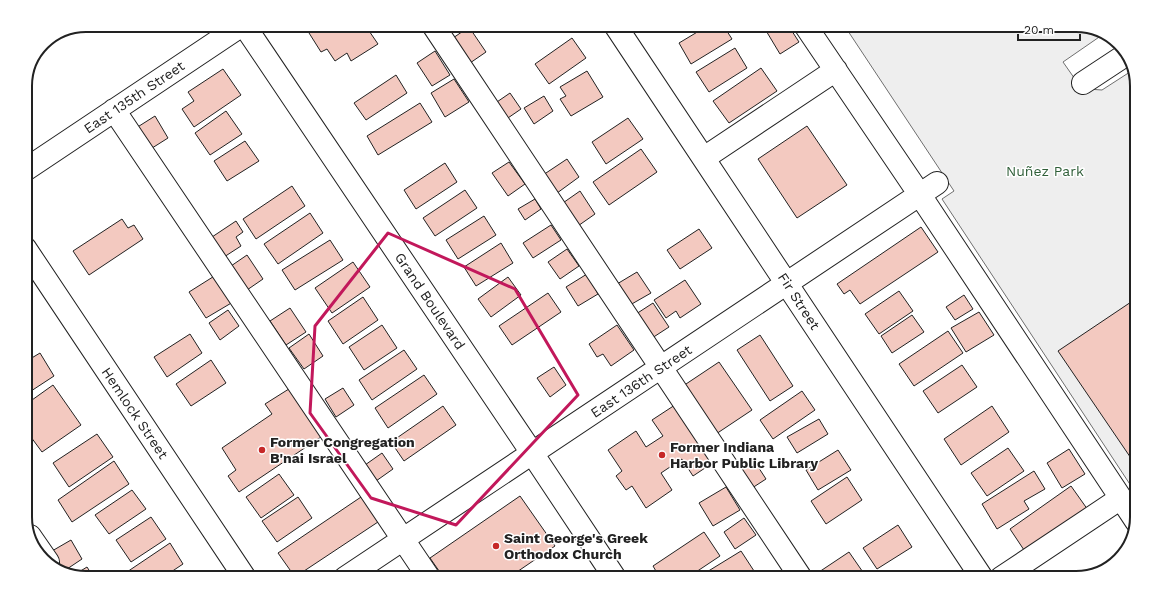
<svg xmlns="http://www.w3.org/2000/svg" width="1162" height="603" viewBox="0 0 1162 603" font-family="'Work Sans',sans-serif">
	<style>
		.green { fill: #eee; stroke: #6f6f6f }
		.building { fill: #f3c9c0; stroke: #222 }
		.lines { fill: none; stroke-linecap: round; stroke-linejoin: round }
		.minor-casing { stroke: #222; stroke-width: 24 }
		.minor { stroke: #fff; stroke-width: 22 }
		.marked { fill: none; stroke: #c2185b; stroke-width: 3; stroke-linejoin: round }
		.poi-dot { fill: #c62828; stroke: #fff; stroke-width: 1.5 }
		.labels { text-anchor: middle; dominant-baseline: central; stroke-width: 3; stroke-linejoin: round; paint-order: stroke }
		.street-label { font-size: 14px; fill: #222; stroke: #fff }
		.park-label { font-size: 14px; fill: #2f5e38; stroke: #fff }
		.poi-label { font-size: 14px; font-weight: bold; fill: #222; stroke: #fff; text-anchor: start }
		.rim { fill: none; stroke: #222; stroke-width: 2 }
	</style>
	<rect width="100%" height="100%" fill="#fff"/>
	<path class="green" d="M844,25h232l27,6 2,2 -42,29 14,20 10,7 15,1 31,-20 4,12v413l-195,-296 12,-8z"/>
	<path class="building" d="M304,25h61l13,19 -27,17 -4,-8 -12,8 -8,-12 -6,3z
		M709,25h14l9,14 -41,25 -12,-21z
		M771,25h17l11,17 -19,12 -15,-25z
		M469,27l17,25 -16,11 -17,-25z
		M572,38l14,20 -37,26 -14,-20z
		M735,48l12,20 -38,24 -13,-20z
		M435,51l15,24 -18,11 -15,-23z
		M761,68l16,23 -48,32 -16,-22z
		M223,69l18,26 -47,32 -12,-18 12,-8 -6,-9z
		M587,71l16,26 -32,19 -11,-17 6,-3 -6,-9z
		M396,75l11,18 -41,27 -12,-17z
		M454,79l15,23 -24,15 -14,-24z
		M510,93l11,16 -16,11 -11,-16z
		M544,96l9,15 -19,13 -10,-16z
		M420,103l12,19 -54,33 -11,-19z
		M226,111l16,23 -32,21 -15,-22z
		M155,116l13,22 -19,12 -13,-22z
		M628,118l15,21 -37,25 -14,-22z
		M807,126l40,59 -50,33 -39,-59z
		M245,141l14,20 -32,20 -13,-20z
		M641,149l16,23 -48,33 -16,-23z
		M567,159l12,18 -26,19 -13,-19z
		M509,162l16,22 -17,12 -16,-23z
		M445,163l12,19 -41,27 -12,-19z
		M292,186l13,20 -49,33 -13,-20z
		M465,190l12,18 -42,28 -12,-18z
		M580,191l15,23 -20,14 -15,-23z
		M535,199l6,10 -16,11 -7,-11z
		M310,213l13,20 -45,31 -14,-20z
		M484,216l12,19 -38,24 -12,-19z
		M122,219l6,9 6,-3 9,14 -54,36 -16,-24z
		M236,221l7,11 -7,5 5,9 -17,11 -12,-20z
		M551,225l10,15 -28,18 -10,-15z
		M921,227l17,25 -78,52 -10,-14 -6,4 -7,-10z
		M699,229l13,19 -32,21 -13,-19z
		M330,240l13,20 -48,30 -13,-20z
		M501,243l12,20 -37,23 -12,-19z
		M567,249l12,17 -19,13 -12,-17z
		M247,255l16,24 -16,11 -16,-24z
		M353,262l17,25 -38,26 -17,-25z
		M637,272l14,21 -21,12 -13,-21z
		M587,274l11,20 -20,12 -12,-19z
		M216,275l17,27 -27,16 -17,-26z
		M508,277l13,18 -30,22 -13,-18z
		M685,280l16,24 -21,14 -4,-7 -10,7 -12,-18z
		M899,291l14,20 -34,23 -14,-20z
		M548,293l13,19 -49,33 -13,-19z
		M964,295l9,14 -18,11 -9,-13z
		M363,297l15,23 -35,24 -15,-23z
		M1137,298v169l-79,-116z
		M653,303l16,24 -20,13 -16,-24z
		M290,308l16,24 -20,13 -16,-24z
		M228,310l11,16 -19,14 -11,-17z
		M979,312l15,23 -28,17 -15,-24z
		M912,315l12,17 -32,21 -11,-17z
		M382,325l15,23 -33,22 -15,-23z
		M617,325l17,25 -23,16 -8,-12 -6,3 -8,-13z
		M948,331l15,22 -49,33 -15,-22z
		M190,334l12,19 -35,24 -13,-20z
		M309,334l14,22 -19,13 -15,-21z
		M760,335l33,51 -23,15 -33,-51z
		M404,350l13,19 -45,31 -13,-20z
		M40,353l14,23 -29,19v-33z
		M211,360l15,23 -35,23 -15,-22z
		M719,362l33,48 -39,26 -33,-48z
		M962,365l15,22 -39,26 -15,-22z
		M554,367l12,18 -16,12 -13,-19z
		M424,375l13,19 -49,34 -13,-20z
		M53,385l28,40 -39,27 -17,-23v-24z
		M292,387l32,48 -85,57 -11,-16 8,-6 -14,-22 50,-34 -7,-10z
		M343,388l11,17 -18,12 -11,-18z
		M802,391l13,19 -42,29 -13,-19z
		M678,403l39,57 -24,16 -11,-17 -21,14 11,17 -26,18 -14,-22 -6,4 -10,-14 6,-5 -14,-21 28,-19 10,16 17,-11 -11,-16z
		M443,406l13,19 -52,36 -13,-19z
		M992,406l17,26 -48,33 -17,-26z
		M819,419l9,15 -31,19 -10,-16z
		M97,434l16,23 -44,30 -16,-24z
		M1008,448l16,23 -37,25 -16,-23z
		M1069,449l16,25 -23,14 -15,-25z
		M838,450l13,20 -33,20 -12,-20z
		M382,453l11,16 -17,12 -11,-16z
		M753,459l13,20 -17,11 -13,-21z
		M114,461l15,23 -57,38 -14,-22z
		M1034,471l11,18 -21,12 5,8 -32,20 -15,-25z
		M279,474l15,21 -33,23 -15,-21z
		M847,477l15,23 -36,24 -15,-23z
		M1071,486l17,24 -62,43 -16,-24z
		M726,487l14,23 -27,16 -14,-23z
		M132,490l14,19 -37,25 -14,-19z
		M364,495l17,25 -86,57 -17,-24z
		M520,496l35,50 -47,32h-64l-14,-20z
		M298,497l14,21 -35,24 -15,-21z
		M151,517l15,22 -35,23 -15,-22z
		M744,518l12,17 -21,14 -11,-17z
		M898,525l14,22 -35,22 -14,-21z
		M704,532l16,24 -33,22h-27l-7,-12z
		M71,540l11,19 -18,12 -12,-20z
		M170,543l13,21 -21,14h-44z
		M741,551l15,23 -7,4h-52z
		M849,552l18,26h-52l-2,-2z
		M87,567l7,11h-8l-12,-3z"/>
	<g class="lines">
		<g class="minor-casing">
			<path id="minor" d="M244,25l288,428 83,125
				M433,25l368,553
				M615,25l367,553
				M805,25l115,170 216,326
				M1083,83l44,-29
				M114,110l315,468
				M704,158l132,-88
				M25,170l217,-145
				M25,248l220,330
				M30,536l18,26
				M345,578l592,-395
				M1001,578l120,-80"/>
		</g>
		<use href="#minor" class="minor"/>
	</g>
	<path class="marked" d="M388,233l127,56 63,106 -122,130 -85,-27 -61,-85 5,-87z"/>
	<g class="poi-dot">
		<circle cx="262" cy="450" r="4"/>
		<circle cx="662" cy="455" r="4"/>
		<circle cx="496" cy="546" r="4"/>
	</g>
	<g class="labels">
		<g class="street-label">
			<text transform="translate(134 97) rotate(-34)">East 135th Street</text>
			<text transform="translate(430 301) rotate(56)">Grand Boulevard</text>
			<text transform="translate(799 301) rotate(57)">Fir Street</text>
			<text transform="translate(641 381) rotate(-34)">East 136th Street</text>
			<text transform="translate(135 413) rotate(56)">Hemlock Street</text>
		</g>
		<g class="park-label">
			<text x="1045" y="171">Nuñez Park</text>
		</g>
		<g class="poi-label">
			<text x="270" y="442">Former Congregation<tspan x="270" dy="16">B'nai Israel</tspan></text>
			<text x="670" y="447">Former Indiana<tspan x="670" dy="16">Harbor Public Library</tspan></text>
			<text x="504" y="538">Saint George's Greek<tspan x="504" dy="16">Orthodox Church</tspan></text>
		</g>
	</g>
	<path d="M0 0H1162V603H0ZM86 32H1076A54 54 0 0 1 1130 86V517A54 54 0 0 1 1076 571H86A54 54 0 0 1 32 517V86A54 54 0 0 1 86 32Z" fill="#fff" fill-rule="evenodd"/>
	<path class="rim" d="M86 32H1076A54 54 0 0 1 1130 86V517A54 54 0 0 1 1076 571H86A54 54 0 0 1 32 517V86A54 54 0 0 1 86 32Z"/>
	<path d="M1018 34v6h62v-6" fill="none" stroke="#222222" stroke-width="2"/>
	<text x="1024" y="34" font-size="12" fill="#222222" stroke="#ffffff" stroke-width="3" paint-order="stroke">20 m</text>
</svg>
